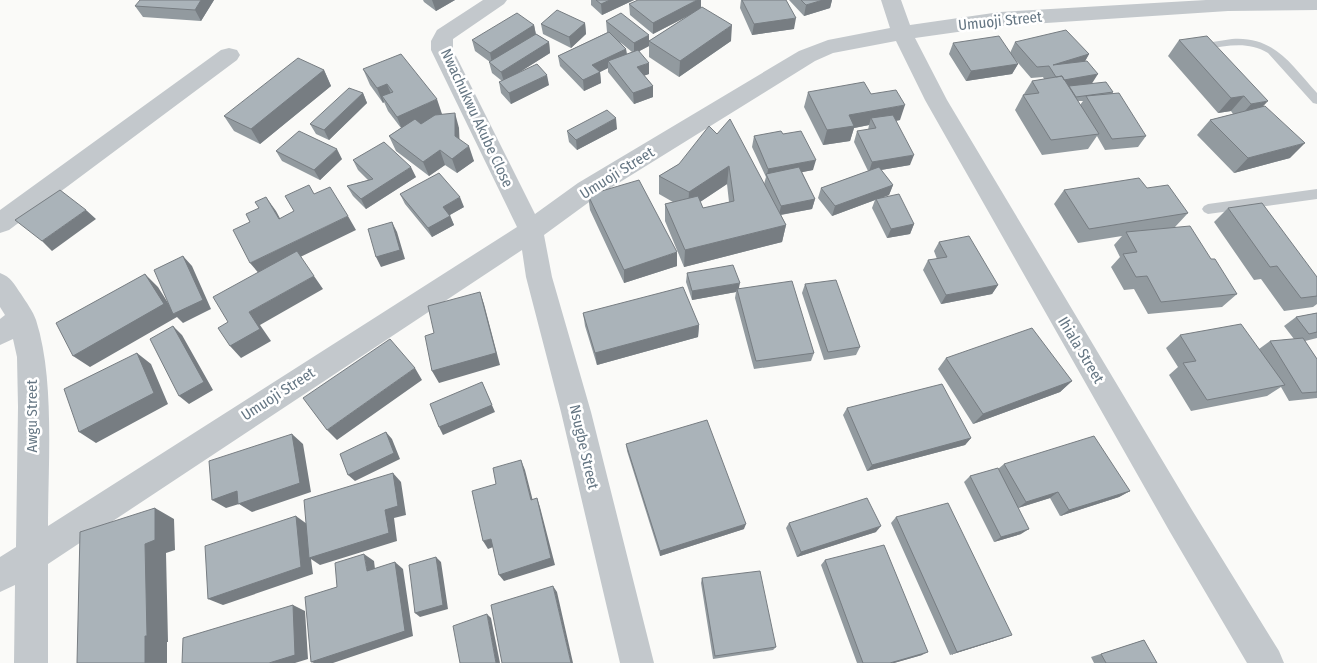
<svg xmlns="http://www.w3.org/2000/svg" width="1317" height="663" viewBox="0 0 1317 663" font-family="'Fira Sans Condensed',sans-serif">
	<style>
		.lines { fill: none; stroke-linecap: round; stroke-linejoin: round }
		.lane { fill: #c3c8cc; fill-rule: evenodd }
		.street { fill: #c3c8cc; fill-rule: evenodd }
		.wall { fill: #929a9f; fill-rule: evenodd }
		.shaded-wall { fill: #777d82 }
		.building { fill: #aab3b9; stroke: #777d82 }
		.labels { text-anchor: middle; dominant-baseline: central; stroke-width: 5; stroke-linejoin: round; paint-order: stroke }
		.street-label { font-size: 15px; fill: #657683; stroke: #fff }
	</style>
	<rect width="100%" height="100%" fill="#fafaf8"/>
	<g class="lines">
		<path class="lane" d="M1232,39c43,-3 59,26 85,54v11l-4,-1 -45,-50c-20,-12 -40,-7 -62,-4l-5,-3 5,-3z
			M1317,189v10l-109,15 -4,-2 -2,-3 2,-3 4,-2z"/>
		<path class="street" d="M483,0h24l-3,4 -51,35v11l82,164 43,-31 221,-132 29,-11 62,-12 -9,-28h20l9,25 90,-13 206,-12h111v10l-89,1 -228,15 -85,12 32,62 245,410 87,141 5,12h-37l-77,-131 -245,-432 -29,-59 -63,12 -18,8 -219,136 -52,38 8,42 39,135 63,251h-34l-59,-251 -35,-135 -4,-27 -474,314v99h-34l1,-78 -15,7v-35l16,-10 2,-140 -1,-50 -4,-18 -13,6v-26l5,-4 -5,-8v-34c11,4 14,11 21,21 5,8 12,17 15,26 19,59 12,144 12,206l469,-299 -86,-177v-9l6,-11z
			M229,48l8,2 3,5 -3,5 -228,170 -9,3v-23l221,-160z"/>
	</g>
	<path class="wall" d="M214,0l-13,21 -58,-4 -8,-11z
		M423,0h32l-19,11 -12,-9z
		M591,0h43l-32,15 -11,-10z
		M741,0h45l8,29 -42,6 -12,-27z
		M789,0h43l-2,8 -26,8z
		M629,4l72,3 30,34 -52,36 -30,-20v-11l-10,5 10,23 -5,1 9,11v11l-19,7 -26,-32v-4l-8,4 1,11 -17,8 -24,-25 -2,-10 50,-24h-1l-1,-11 43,20 41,-26 -37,19 -23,-19zM620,42l12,10 -5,2 -1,-5z
		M585,23l1,11 -15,14 -28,-14 -2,-10z
		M534,25l2,9 13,8 1,11 -32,20 31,12 -38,19 -10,-11 -2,-11 3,-1 -10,-8 -3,-11h1l-15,-11 -3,-11z
		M1179,40l84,66 27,52 -56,15 -37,-38 13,-15 23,-6 -2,-3 -13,2 -50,-57z
		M1015,42l74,12 -4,7 7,23 21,8 -1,2 34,42 -8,11 -33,3 -8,-14 -9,13 -46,6 -27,-45 8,-15 1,-1 8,-13 12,-2 -1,-2 -12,1 -18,-21 5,7 -6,10 -46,7 -17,-27 4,-11 57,10zM1078,101h5l-3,4z
		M363,69l79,45 17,14v11l15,22 -17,12 -12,-8 -16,11 -33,-25 -7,-15 12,-8 -13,-17 -4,-9 -1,1 -13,-18z
		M324,70l7,16 -71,58 -26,-13 -10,-15z
		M808,92l63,2 29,26 -4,1 14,44 -29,5 12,15 -4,10 -6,2 31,27 -4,10 -23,4 -15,-30 3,-8 -43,16 -14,-18 3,-10 47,-17 -14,-29 3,-11 11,-1 1,-5 -15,3 -4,13 -27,4 -19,-38z
		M363,93l4,10 -38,37 -13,-6 -6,-10z
		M617,129l-40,21 -8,-8 -2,-11z
		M717,134l47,50 2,-7 -14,-30 2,-11 29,-2 30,36 -11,2 13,27 -3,10 -31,6 5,10 -4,17 -98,25 -19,-46v-17l8,-2 -14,-8v-18l20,-12zM727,184l2,18 -26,6 -3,-6z
		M276,151l66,8 -22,21 -38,-19z
		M353,160l63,17 -50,32 -13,-13 -6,-10 21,-6 -10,-10z
		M1147,188l41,25 -13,14 36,32 26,35 -15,13 -74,7 -14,-25 -10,1 -13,-23 9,-10 -6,-12 8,-9 -44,7 -24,-39 10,-14z
		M400,194l64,13 -14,8 4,10 -22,12 -27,-33z
		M588,195l89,71 -53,17 -34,-73z
		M1228,208l89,69v27l-4,3 -29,4 -23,-32 -7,1 -40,-58z
		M939,242l59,43 -6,9 -51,10 -18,-34 5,-10 9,-1 -3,-8z
		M687,273l52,15 75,65 -3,8 -57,8 -19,-71 1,-6 -44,8 -6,-18z
		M805,284l55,63 -4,8 -32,5 -22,-67z
		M583,313l116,12 -1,12 -101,28 -12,-39z
		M1317,313v25l-12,3 12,18v39l-28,3 -8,-14 -14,9 -76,15 -22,-36 9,-8 -12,-19 14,-13 79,14 11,-8 24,-2 -10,-13 12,-9z
		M946,358l126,23 -12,11 -87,32 -35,-55z
		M847,408l124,30 -6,7 -98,26 -24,-56z
		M626,444l118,85 -84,27 -33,-105z
		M1004,464l126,27 -11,6 -59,19 -10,-18 -32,10 3,26 -27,8 -30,-60 6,-6 28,-7z
		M896,517l108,121 -54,17 -59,-132z
		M789,523l87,9 -79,25 -11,-29z
		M825,560l97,95 -28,8h-37l-36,-98z
		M702,578l74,69 -3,3 -60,9 -12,-76z
		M1144,640l13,23h-63l-3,-6z"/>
	<path class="shaded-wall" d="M201,0h13l-13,21 -6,-11z
		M432,0h23l-19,11z
		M610,0h24l-32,15 -1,-11z
		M697,0h4v9l-48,25v-11z
		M823,0h9l-2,8 -26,8 2,-11z
		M796,18l-2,11 -42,6 2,-11z
		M585,23l1,11 -15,14 -2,-11z
		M534,25l2,11 -44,27 -2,-10z
		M732,25l-1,16 -52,36 1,-16z
		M649,35v11l-15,8v-11z
		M549,42l1,11 -46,29 -3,-10z
		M626,49l1,10 -19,2v7l-8,4 1,11 -17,8 -1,-11 9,-15z
		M1089,54l-6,11h-30z
		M649,63v11l-11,4 -1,-11z
		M1018,64l-6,10 -46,7 5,-10z
		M324,70l7,16 -71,58 -9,-15z
		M1098,74l-7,11 -23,4 -9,-9z
		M547,75l2,10 -38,19 -2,-11z
		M387,84l6,15 -11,-3 2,6 -1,1 -6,-15z
		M653,86v11l-19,7 -1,-11z
		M363,93l4,10 -38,37 -5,-10z
		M1244,96l-13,15 -13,2 13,-15z
		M437,99l5,15 -39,18 -6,-15z
		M1268,101l-14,15 -16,3 13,-15z
		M905,105l-5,15 -26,4 -3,-6 -2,7 -15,3 -4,13 -27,4 4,-15 22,-15z
		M455,113l4,15 1,23 -5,-15z
		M616,118l1,11 -40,21 -1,-10z
		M1305,143l-15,15 -56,15 14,-15z
		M469,146l5,15 -17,12 -5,-14z
		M337,149l5,10 -22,21 -6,-10z
		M440,150l5,15 -16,11 -6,-14z
		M914,155l-4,10 -41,7 3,-10z
		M816,160l-3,10 -45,9 -1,-3 1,-7z
		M729,166l-2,18 -39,26 1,-18z
		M411,167l5,10 -50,32 -5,-10z
		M893,185l-4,10 -13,5v-1l-1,1 -43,16 3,-10z
		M266,197l10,14 12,22 -9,-14z
		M460,197l4,10 -18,10 -3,-10z
		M815,199l-3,10 -33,6 2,-9z
		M86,210l10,9 -44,32 -10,-10z
		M348,216l8,14 -95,46 -11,-13z
		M450,216l4,9 -22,12 -4,-9z
		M392,222l5,10 8,27 -24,8 -5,-10z
		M914,224l-4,10 -23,4 4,-9z
		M786,225l-4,17 -98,25 1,-17z
		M677,252v14l-53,17v-13z
		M183,256l9,10 19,43 -28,14 -6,-6 -87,50 -17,-11 72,-82 13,13 17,27z
		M314,276l9,13 -63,36 11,16 -30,17 -11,-12 19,-34z
		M740,283l-2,9 -1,-3 -1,3 -44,8v-9z
		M998,285l-6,9 -51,10 5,-9z
		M480,292l4,12 16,61 -61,18 -7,-12z
		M699,325l-1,12 -101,28 -2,-12z
		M173,326l9,9 31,55 -24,14 -10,-8z
		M137,353l14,11 17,40 -72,39 -17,-11z
		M415,368l7,12 -85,60 -10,-10z
		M1072,381l-12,11 -87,32 10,-10z
		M482,382l13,30 -52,23 -4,-8z
		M386,432l6,7 8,20 -45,22 -7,-6z
		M292,434l11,10 8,48 -59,20 -13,-8 -13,4 -14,-8z
		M971,438l-6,7 -98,26 5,-6z
		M521,460l4,10 10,39 -4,-9z
		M393,473l8,9 5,33 -12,3 3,23 -77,24 -9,-6 2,15 -90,31 -15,-6 88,-83 11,8 78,-14z
		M1130,491l-11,6 -59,19 9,-6z
		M1058,492l-8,6 -32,10 8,-6z
		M537,498l3,9 15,58 -51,16 -5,-6z
		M155,508l19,11 1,31 -9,3 2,89h-1v21h-22v-119z
		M746,524l-2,5 -84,27v-5z
		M881,526l-5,6 -79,25 4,-5z
		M1029,529l-8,5 -27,8 7,-5z
		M491,539l5,7 -8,3 -5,-8z
		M364,554l10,7 2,16 -9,-6z
		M436,557l5,5 7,47 -28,8 -5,-4z
		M395,562l8,7 10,67 -80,27h-19l-3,-1z
		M553,586l4,6 16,71h-2z
		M293,605l12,6 3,48 -13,4h-26z
		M487,614l4,4 9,45h-4z
		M1012,635l-8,3 -54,17 7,-3z
		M928,652l-6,3 -28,8h-4z"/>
	<path class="building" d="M140,0h61l-6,10 -60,-4z
		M596,0h14l-9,4z
		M638,0h59l-44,23 -24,-19z
		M742,0h44l10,18 -42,6z
		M801,0h22l-17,5z
		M702,7l30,18 -52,36 -31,-20z
		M557,10l28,13 -16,14 -28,-13z
		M517,13l17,12 -44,28 -18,-13z
		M621,13l28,22 -15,8 -28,-22z
		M1066,30l23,24 -36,11 34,-4 11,13 -34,6 -2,-4 -6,1 -7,-11 -12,1 -22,-25z
		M609,32l17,17 -34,16 8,7 -17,8 -25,-24z
		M536,34l13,8 -48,30 -12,-10z
		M999,36l19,28 -47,7 -18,-28z
		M1207,36l61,65 -17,3 -7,-8 -13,2 -52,-58z
		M638,50l11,13 -12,4 16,19 -20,7 -25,-32z
		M401,54l36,45 -40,18 -15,-21 11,-4 -6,-8 -10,4 -14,-19z
		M298,58l26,12 -73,59 -27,-13z
		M537,64l10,11 -38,18 -10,-11z
		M1062,76l37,58 -48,6 -28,-45 16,-2 -7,-12z
		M864,82l7,12 25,-4 9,15 -56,10 5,11 -27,4 -19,-38z
		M1106,82l7,10 -37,5 -7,-11z
		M349,88l14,5 -39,37 -14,-6z
		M1119,93l27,43 -34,3 -26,-43z
		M1265,106l40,37 -57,15 -38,-38z
		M607,110l9,8 -40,22 -9,-9z
		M455,113v23l14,10 -17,13 -12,-9 -17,12 -34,-26 26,-17 6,5 14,-9z
		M893,115l21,40 -42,7 -15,-31 19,-3 -5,-10z
		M730,119l56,106 -101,25 -20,-46 33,-8 5,12 31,-7 -5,-35 -40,26 -30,-16 20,-12 30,-38 8,8z
		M299,131l38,18 -23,21 -38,-19z
		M781,131l2,3 18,-3 15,29 -48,9 -14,-33z
		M384,142l27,25 -50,32 -14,-13 26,-7 -20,-19z
		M799,167l16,32 -34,7 -15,-32z
		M879,167l14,18 -58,21 -14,-18z
		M439,173l21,24 -17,10 7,9 -22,12 -28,-34z
		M1139,178l8,10 21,-3 20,28 -99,16 -25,-39z
		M639,180l38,72 -53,18 -36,-75z
		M309,185l5,9 16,-7 18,29 -98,47 -17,-33 17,-8 -4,-8 13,-6 -4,-6 11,-5 13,22 15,-8 -9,-15z
		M60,190l26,20 -44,31 -27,-21z
		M899,194l15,30 -23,5 -15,-30z
		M1262,203l55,74v19l-16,2 -24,-32 -7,1 -42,-59z
		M392,222l8,28 -24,7 -8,-28z
		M1190,226l21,33h4l22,35 -76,8 -14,-26 -11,1 -13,-23 14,-2 -11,-20z
		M969,236l29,49 -52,10 -18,-35 19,-3 -8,-15z
		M297,251l17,25 -65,36 11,17 -30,17 -12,-18 10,-6 -15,-25z
		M183,256l20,44 -30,14 -19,-44z
		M733,265l7,18 -48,8 -5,-18z
		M145,274l19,30 -91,52 -17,-33z
		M836,280l24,67 -32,5 -23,-68z
		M792,281l22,72 -58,8 -19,-72z
		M683,287l16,38 -104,28 -12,-40z
		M480,292l16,61 -64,18 -7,-35 9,-3 -6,-27z
		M1317,313v19l-8,2 -13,-17z
		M1241,324l44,61 -78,15 -24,-37 13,-2 -16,-26z
		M173,326l31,56 -25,14 -29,-57z
		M1032,328l40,53 -89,33 -37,-56z
		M1303,338l14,21v33l-15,1 -32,-52z
		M390,339l25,29 -88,62 -24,-32z
		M137,353l17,40 -75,39 -15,-43z
		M482,382l10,23 -53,22 -9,-23z
		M942,384l29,54 -99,27 -25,-57z
		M707,420l39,104 -86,27 -34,-107z
		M386,432l8,21 -46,22 -8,-21z
		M292,434l8,49 -62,21 -1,-13 -25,9 -3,-39z
		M1094,436l36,55 -61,19 -11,-18 -32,10 -22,-38z
		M521,460l10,40 6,-2 14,60 -52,17 -8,-36 -8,2 -11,-50 24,-7 -3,-16z
		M998,468l31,61 -28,8 -31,-61z
		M393,473l5,33 -13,4 4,23 -80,25 -5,-58z
		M867,498l14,28 -80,26 -12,-29z
		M948,503l64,132 -55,17 -61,-135z
		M155,508v32l-10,4 2,92h-2v27h-68l3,-131z
		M296,516l5,51 -93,32 -3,-53z
		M884,545l44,107 -38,11h-27l-38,-103z
		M364,554l3,17 28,-9 10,69 -94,31 -6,-65 32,-10 -2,-24z
		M436,557l7,48 -28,8 -6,-48z
		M760,571l16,76 -61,9 -13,-78z
		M553,586l18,77h-69l-11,-58z
		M293,605l2,50 -26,8h-87l1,-25z
		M487,614l9,49h-36l-7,-37z
		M1144,640l13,23h-51l-5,-9z"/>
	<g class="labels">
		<g class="street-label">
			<text transform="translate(1000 21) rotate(-6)">Umuoji Street</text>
			<text transform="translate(477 118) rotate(65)">Nwachukwu Akube Close</text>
			<text transform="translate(617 173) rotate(-32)">Umuoji Street</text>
			<text transform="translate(1081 350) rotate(59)">Ihiala Street</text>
			<text transform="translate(278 394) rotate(-33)">Umuoji Street</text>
			<text transform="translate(32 416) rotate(-90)">Awgu Street</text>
			<text transform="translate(584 447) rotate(77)">Nsugbe Street</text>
		</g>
	</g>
</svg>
